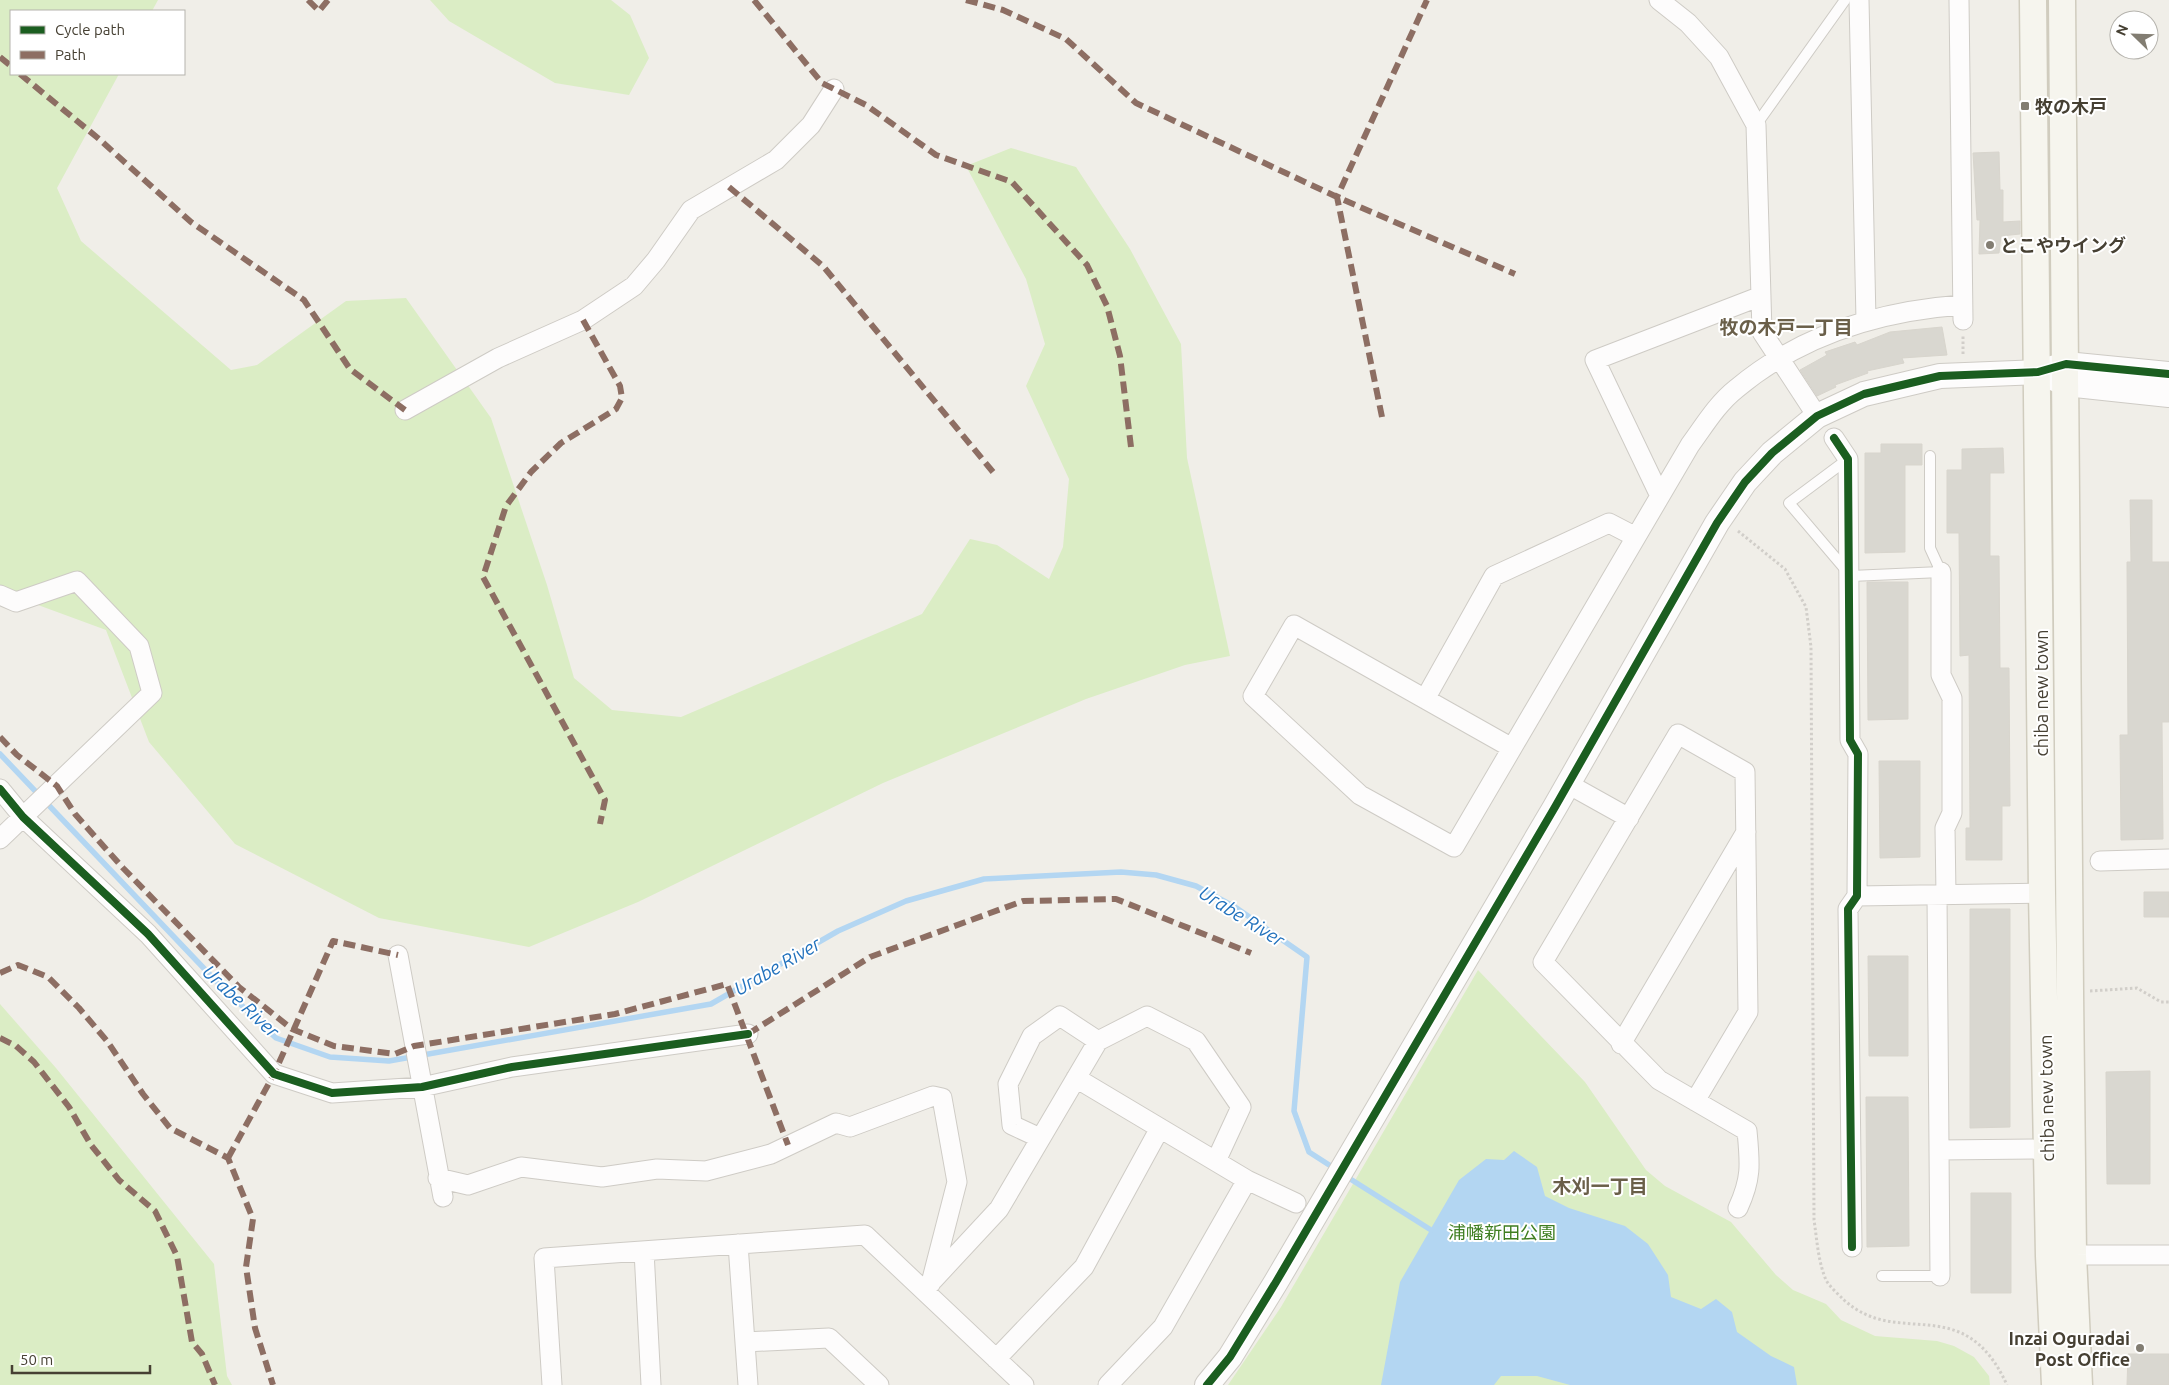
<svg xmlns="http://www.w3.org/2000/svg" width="2169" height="1385" viewBox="0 0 2169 1385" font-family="Ubuntu,'Noto Sans JP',sans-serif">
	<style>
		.green { fill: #dbedc5 }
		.water { fill: #b3d6f2 }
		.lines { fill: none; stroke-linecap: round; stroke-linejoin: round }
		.stream { stroke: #b3d6f2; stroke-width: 5.5 }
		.building { fill: #d9d7d0; stroke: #d8d5cd }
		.service-casing { stroke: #cecbc5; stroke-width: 12 }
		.minor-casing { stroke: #cecbc5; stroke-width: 21 }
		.tertiary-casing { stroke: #cecbc5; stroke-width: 26 }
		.secondary-casing { stroke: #d0ccbe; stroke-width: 29 }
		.path { stroke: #d1cec9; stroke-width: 3; stroke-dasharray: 2.5 2.5; stroke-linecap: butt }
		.service { stroke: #fdfcfc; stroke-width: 10 }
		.minor { stroke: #fdfcfc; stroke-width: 19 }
		.tertiary { stroke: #fdfcfc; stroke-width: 24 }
		.secondary { stroke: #f6f5ee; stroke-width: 26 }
		.quiet { stroke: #8d6e63; stroke-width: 6; stroke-dasharray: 12 6; stroke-linecap: butt }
		.cycleway-casing { stroke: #fff; stroke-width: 11 }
		.cycleway { stroke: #1b5e20; stroke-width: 8 }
		.poi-dot { fill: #827d72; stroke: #fff; stroke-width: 2 }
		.labels { text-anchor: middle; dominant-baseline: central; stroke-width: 4; stroke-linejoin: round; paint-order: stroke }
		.poi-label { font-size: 18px; font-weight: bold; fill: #464033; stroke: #fff; text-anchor: start }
		.street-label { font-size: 18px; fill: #464033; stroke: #fff }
		.park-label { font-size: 18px; fill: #3e7e21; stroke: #fff }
		.neighbourhood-label { font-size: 19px; font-weight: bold; fill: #6a5f49; stroke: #fff }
		.water-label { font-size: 19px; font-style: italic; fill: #2272bd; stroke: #fff }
	</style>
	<rect width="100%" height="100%" fill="#f0eee8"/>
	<path class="green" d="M0,0h158l-6,11h-141v63h108l-62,114 24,53 150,129 26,-5 89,-64 60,-3 85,120 56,167 27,93 38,32 69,7 241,-103 48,-75 27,6 52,34 14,-32 6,-68 -43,-93 19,-42 -19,-65 -60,-113 45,-18 65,19 54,82 51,95 6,114 43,198 -45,9 -99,34 -203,84 -245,119 -109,45 -150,-29 -144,-74 -86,-102 -43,-112 -106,-39z
		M430,0h181l19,15 19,43 -20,37 -74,-12 -106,-62z
		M1478,970l107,112 61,88 19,16 66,36 45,53 17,15 33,14 15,16 34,16 62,5 17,5 20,11 15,19 1,9h-762l53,-78z
		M0,1004l56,64 158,196 13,112 5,9h-232z"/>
	<path class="water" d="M1514,1151l23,16 8,29 24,12 56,18 23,18 20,31 3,22 30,12 15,-10 16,13 5,20 34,24 23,11 3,18h-227l-33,-9h-36l-7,9h-113l19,-103 59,-102 27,-21 18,1z"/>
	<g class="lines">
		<path class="stream" d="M0,754l215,226 61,58 54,19 59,4 322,-57 127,-73 68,-30 78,-22 137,-7 35,3 40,11 39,21 72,50 -13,154 15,41 28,18
			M1344,1175l87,55"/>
	</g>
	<path class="building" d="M1999,152l1,38h3v32l17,-1v13l-19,2 -2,17 -20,1 1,-34h-3l-4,-67z
		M1942,327l5,28 -45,3 2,5 -37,8 1,2 -33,12 1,2 -19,9 -17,-26 27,-15 -2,-3 30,-10 2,3 33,-13z
		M1881,444h41v21h-17v87l-40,1v-100h16z
		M2003,448l1,25h-14v83h9l1,112h9l1,138h-8v54h-36v-32h4l-1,-173 -9,1 -1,-123h-12v-63h15v-21z
		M2130,500h22v62h17v160h-7l1,117 -42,1 -1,-105h8l-1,-173h4z
		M1867,582h41v137l-40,1z
		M1879,761h41v96l-40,1z
		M2144,892h25v25h-25z
		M1970,909h40v218l-40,1z
		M1868,956h40v100h-39z
		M2150,1071v113h-43l-1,-112z
		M1866,1097h42l1,149 -42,1z
		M1971,1193h40v100h-40z
		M2128,1354h41v31h-42z"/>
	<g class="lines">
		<g class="service-casing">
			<path id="service" d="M1756,125l89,-125
				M1848,459l-59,44 62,73 90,-4 -11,-24v-92
				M1882,1276h58"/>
		</g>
		<g class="minor-casing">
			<path id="minor" d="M1659,0l29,23 31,34 37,68 6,207 55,84
				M1859,0l7,320
				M1959,0l4,320
				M405,410l93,-52 85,-38 51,-34 22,-26 35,-50 85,-50 35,-35 23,-36
				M1834,438l14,21 2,281 8,14 -1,142 -9,13 4,338
				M1660,496l-65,-136 166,-64
				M1941,572v103l11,23v115l-7,15 1,67
				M0,595l16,7 61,-21 62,65 13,47 -152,146
				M1425,699l69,-123 115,-53 27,14
				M1512,748l-218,-123 -41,71 107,99 94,52 236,-402c14,-19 27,-41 46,-56 64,-54 144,-78 226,-84
				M1568,784l61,34
				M0,789l23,28 125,117 126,140 58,19 90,-6 90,-20 236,-33
				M2100,861l69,-2
				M1937,895l3,381
				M1857,896l185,-3
				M398,955l45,242
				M1621,1044l125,-212
				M1076,1078l171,102 49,23
				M1695,1101l53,-89 -3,-240 -67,-38 -135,228 116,118 88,51c3,32 5,47 -9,77
				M1040,1138l-28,-13 -4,-41 24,-48 28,-20 38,25
				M1940,1150l107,-1
				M438,1178l30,7 53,-18 81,10 55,-8 49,2 65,-17 65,-31 14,4 83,-31 9,2 15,84 -26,101
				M738,1244l10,141
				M644,1251l7,134
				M2060,1255h109
				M933,1280l66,-71 99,-168 49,-25 49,25 45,66 -25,54
				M745,1342l84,-4 50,47
				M996,1359l88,-92 76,-139
				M552,1385l-8,-127 321,-23 159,150
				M1108,1385l55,-58 84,-147"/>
		</g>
		<g class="tertiary-casing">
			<path id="tertiary" d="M2048,376l18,8 103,11
				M1207,1385l23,-28 46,-75 279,-475 162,-284 28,-41 27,-29 45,-37 47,-22 76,-18 98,-4 28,-8 103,10"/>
		</g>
		<g class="secondary-casing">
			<path id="secondary" d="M2033,0l9,893 7,363 6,129
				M2062,0l8,993 3,262 6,130"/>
		</g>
		<path class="path" d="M1963,354v-18
			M1738,531l47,38 21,38 5,40 3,573c3,20 4,41 12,60 4,7 12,14 18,20 55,50 119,-11 163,85
			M2090,991l47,-3 24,14h8"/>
		<use href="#service" class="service"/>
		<use href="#minor" class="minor"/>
		<use href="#tertiary" class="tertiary"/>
		<use href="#secondary" class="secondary"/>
		<path class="quiet" d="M308,0l11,11 9,-11
			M754,0l68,83 44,22 70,50 76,27 75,83 20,41 13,50 11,91
			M966,0l37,10 63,29 70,64 201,94 178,77
			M0,57l11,9
			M20,74l79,65 92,83 113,78 46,69 55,41
			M729,187l94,79 170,206
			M583,320l37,66 2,12 -6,11 -55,34 -30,29 -25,34 -23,71 122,223 -5,24
			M1382,417l-45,-220 90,-197
			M0,737l17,18 40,31 18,28 48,54 116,119 53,42 42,17 61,8 19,-8 201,-32 112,-30 61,161
			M0,973l18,-8 30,12 31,31 28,33 36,53 27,34 58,30 25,61 -7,48 9,61 18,57
			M748,1034l122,-77 153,-56 93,-2 135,54
			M0,1038l16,8 18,16 35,45 22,38 28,35 36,31 22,45 15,86 10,12 13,31
			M228,1158l46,-84 59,-133 65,14"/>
		<g class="cycleway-casing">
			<path id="cycleway" d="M1834,438l14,21 2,281 8,14 -1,142 -9,13 4,338
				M0,789l23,28 125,117 126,140 58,19 90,-6 90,-20 236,-33
				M1207,1385l23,-28 46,-75 279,-475 162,-284 28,-41 27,-29 45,-37 47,-22 76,-18 98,-4 28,-8 103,10"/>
		</g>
		<use href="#cycleway" class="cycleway"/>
	</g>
	<g class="poi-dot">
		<rect x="2020" y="101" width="10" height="10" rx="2.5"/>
		<circle cx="1990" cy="245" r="5"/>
		<circle cx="2140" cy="1348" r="5"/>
	</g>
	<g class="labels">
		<g class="poi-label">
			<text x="2035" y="106">牧の木戸</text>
			<text x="2000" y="245">とこやウイング</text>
			<text x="2130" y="1338" text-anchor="end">Inzai Oguradai<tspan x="2130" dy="21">Post Office</tspan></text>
		</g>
		<g class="street-label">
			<text transform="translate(2041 693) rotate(-90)">chiba new town</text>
			<text transform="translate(2046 1098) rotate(-91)">chiba new town</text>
		</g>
		<g class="park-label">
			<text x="1502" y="1232">浦幡新田公園</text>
		</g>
		<g class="neighbourhood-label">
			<text x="1786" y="327">牧の木戸一丁目</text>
			<text x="1600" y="1186">木刈一丁目</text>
		</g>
		<g class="water-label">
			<text transform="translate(1242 916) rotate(32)">Urabe River</text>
			<text transform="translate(777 966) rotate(-30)">Urabe River</text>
			<text transform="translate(241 1001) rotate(43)">Urabe River</text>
		</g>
	</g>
	<rect x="10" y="10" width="175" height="65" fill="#ffffff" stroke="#b5b3ad"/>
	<rect x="20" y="26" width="25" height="8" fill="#1b5e20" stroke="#b5b3ad"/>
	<text x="55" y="35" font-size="15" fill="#464033">Cycle path</text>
	<rect x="20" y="51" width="25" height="8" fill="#8d6e63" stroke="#b5b3ad"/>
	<text x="55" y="60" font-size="15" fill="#464033">Path</text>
	<g transform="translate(2134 35) rotate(293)"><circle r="24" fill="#ffffff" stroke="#b5b3ad"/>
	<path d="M0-4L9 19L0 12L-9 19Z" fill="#827d72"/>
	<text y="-8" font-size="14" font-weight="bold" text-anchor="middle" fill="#464033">N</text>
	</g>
	<path d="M12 1365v8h138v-8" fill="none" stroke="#464033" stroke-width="2.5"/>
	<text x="20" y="1365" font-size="15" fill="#464033" stroke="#ffffff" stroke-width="4" paint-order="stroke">50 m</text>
</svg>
